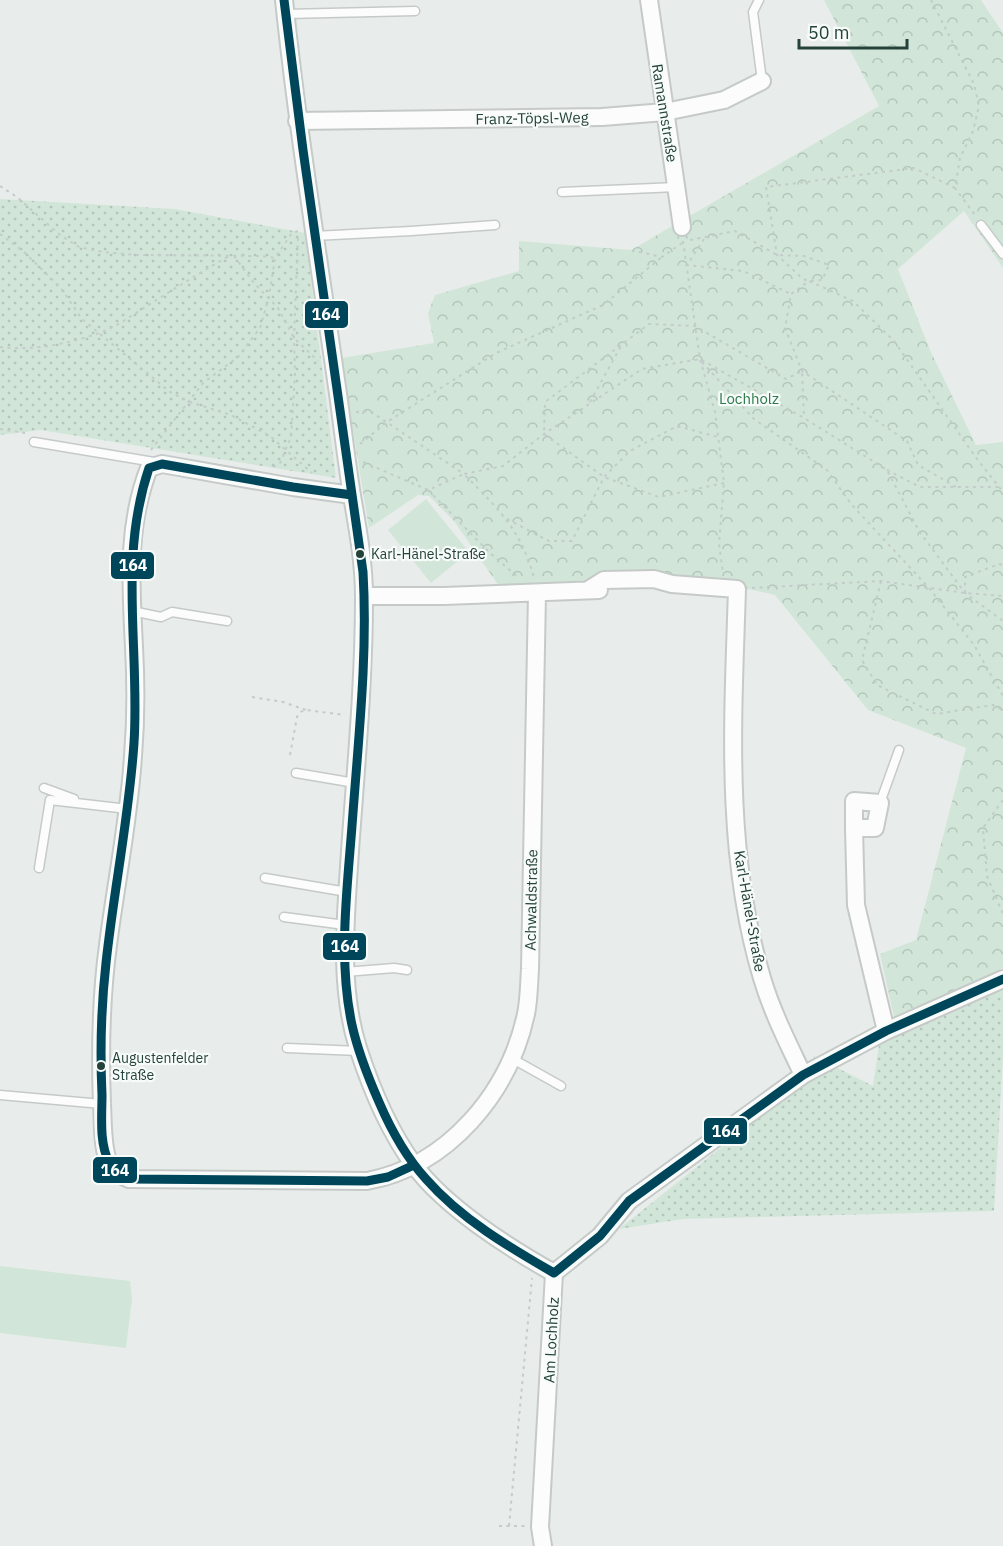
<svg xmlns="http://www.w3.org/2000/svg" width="1003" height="1546" viewBox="0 0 1003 1546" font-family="'IBM Plex Sans',sans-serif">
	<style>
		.grass { fill: url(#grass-dots) }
		.forest { fill: url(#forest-crowns) }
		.green { fill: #d1e6d8 }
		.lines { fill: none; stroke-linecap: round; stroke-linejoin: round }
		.service-casing { stroke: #c5cac8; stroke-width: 11 }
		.minor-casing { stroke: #c5cac8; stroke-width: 20 }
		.path { stroke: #c3ccca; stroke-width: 2; stroke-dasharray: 3 4.5; stroke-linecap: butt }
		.service { stroke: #fcfcfc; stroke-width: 8 }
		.minor { stroke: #fcfcfc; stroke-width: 16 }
		.bus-1-casing { stroke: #f7fbf9; stroke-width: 14 }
		.bus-1 { stroke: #00465a; stroke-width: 9 }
		.bus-dot { fill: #24423a; stroke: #f7fbf9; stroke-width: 2 }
		.labels { text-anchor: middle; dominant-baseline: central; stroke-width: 4.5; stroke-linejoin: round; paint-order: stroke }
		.bus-label { font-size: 14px; fill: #24423a; stroke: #f7fbf9; text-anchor: start }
		.street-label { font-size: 15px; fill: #24423a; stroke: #f7fbf9 }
		.park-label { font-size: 15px; fill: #2d7a4b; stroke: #f7fbf9 }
		.line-badge { stroke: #f7fbf9; stroke-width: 2 }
		.badge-label { font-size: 16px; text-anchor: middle; font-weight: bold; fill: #fff }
	</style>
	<defs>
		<pattern id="grass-dots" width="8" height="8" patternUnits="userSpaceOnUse" patternTransform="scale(1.5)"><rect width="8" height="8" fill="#d1e6d8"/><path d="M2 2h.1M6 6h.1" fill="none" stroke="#b3c6ba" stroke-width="1.8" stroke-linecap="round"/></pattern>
		<pattern id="forest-crowns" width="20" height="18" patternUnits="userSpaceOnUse" patternTransform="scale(1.5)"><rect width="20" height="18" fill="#d1e6d8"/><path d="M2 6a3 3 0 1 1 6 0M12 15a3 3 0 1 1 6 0" fill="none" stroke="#b3c6ba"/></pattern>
	</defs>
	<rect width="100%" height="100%" fill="#e8edeb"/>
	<path class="grass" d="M0,199l175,10 130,24 31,245 -295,-48 -41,5z
		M1003,986v71l-9,154 -311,8 -64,10 174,-139 21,-34 59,30 7,-48z"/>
	<path class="forest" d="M824,0h157l22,33v235l-39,-57 -66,58 32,81 46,95 27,-3v526l-108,53 -15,-67 36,-14 50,-192 -98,-38 -93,-115 -67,-15 -207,9 -47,-68 -25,-25 -11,-1 -49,33 -28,-170 93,-15 -6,-30 7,-18 84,-24v-30l112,9 248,-144z"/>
	<path class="green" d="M426,499l43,53 -38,31 -43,-53z
		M0,1266l130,15 2,18 -6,49 -126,-15z"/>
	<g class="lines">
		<g class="service-casing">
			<path id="service" d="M759,0l-6,12 9,69
				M286,14l129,-3
				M562,192l115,-5
				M981,225l22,29
				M314,236l97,-5 84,-6
				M34,442l120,20
				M132,611l29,6 11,-5 55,9
				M296,773l59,10
				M44,788l30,11
				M880,803l19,-53
				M39,868l11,-68 78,9
				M265,878l82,14
				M284,917l61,8
				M345,972l49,-4 13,2
				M287,1048l72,3
				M511,1058l50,28
				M0,1095l102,9"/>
		</g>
		<g class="minor-casing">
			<path id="minor" d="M284,0c14,134 36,267 55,401 4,31 8,63 13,95 6,34 12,67 12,101 0,85 -8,169 -14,254 -4,65 -12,133 8,197 13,40 31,83 56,117 31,42 95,83 140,108
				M649,0l33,227
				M297,121l305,-4 63,-5 59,-12 38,-19
				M352,495l-59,-8 -131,-23 -13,4c-23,59 -18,117 -15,179 2,36 2,73 -1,109 -4,64 -17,126 -25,189 -7,52 -8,107 -6,159 1,16 0,45 7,59 5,9 11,12 20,16l238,2c81,-15 142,-88 159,-167 3,-14 3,-31 4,-45l7,-376
				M588,590l16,-10 50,-1 18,5 65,5c-4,130 -13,263 25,389 10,34 26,65 41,97
				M364,596h80l155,-6
				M854,828v-27l26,2 -5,25h-21l2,77 30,126
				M554,1273l46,-37 29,-35 174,-126 83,-44 117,-52
				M543,1546l-3,-19 14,-254"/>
		</g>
		<path class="path" d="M931,0l43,84 5,22 -6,25 -13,27 -5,30 20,27
			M0,186l17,11 43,38 19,12 24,5 33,3 126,1 13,2
			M0,234l23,17 37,36 22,32 88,73 20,10 41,13 39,21 42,37
			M704,239l-17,26 56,6 48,23
			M690,240l45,-9 42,24 27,1 25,9 -7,15 -13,1 -6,-2 -26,-24 -11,-68 148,-19 41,20
			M683,241l17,118 15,53 9,71 -5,61 4,29
			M639,252l23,5 20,-14
			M234,256l20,27 24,25 16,30 24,23
			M0,347c33,4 68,-3 99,-14 17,-6 32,-17 48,-27 27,-17 54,-34 82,-50
			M702,362l52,57 73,51 24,34 78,84 45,57 29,51
			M590,402l31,-56
			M356,412l14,-1 94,63 39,-8 41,-32 98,-65 58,-10 104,59 83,52 32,61 46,62 38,28
			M0,429l25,4
			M360,444l27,-22 109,-69 107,-48 59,-48
			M151,450l52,-67 35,-26 22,-29 9,-31 6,-39 17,-25 6,-2
			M363,462l65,28 36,-16c34,35 57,55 70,104
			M273,467l7,-4 11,-26 4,-62 -1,-37 4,-102
			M887,470l33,17h83
			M724,483l-65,14 -55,-20 -60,-43 1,-32 104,-78 46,2 91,53 16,-8 2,47
			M956,487l-38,-22 -11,-24 -105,-70 -17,-43 6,-34 18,-13 44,20 41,40 83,118 26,33
			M428,490l63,64 28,24
			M507,519l42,22h23l32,-64 26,-26 47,-25 41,11
			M881,581l-19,79 15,25 59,29 57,-9 10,5
			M752,588l129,-7 84,12 38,3
			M965,593v-16l34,-13 4,1
			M252,697l31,5 23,8
			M290,755l7,-38 3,-5 6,-2 39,5
			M1003,800l-20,28 4,48 16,38
			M499,1526h26
			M509,1526l23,-248"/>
		<use href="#service" class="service"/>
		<use href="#minor" class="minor"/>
		<g class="bus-1-casing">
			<path id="bus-1" d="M284,0l19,150 60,422c5,84 -5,170 -11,254 -5,65 -14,134 0,199 6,27 16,52 27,77 12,28 27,55 47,77 35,40 83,68 128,94l46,-37 29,-35 174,-126 83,-44 117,-52
				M352,495l-59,-8 -131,-23 -13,4c-31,92 -9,181 -15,275 -5,74 -20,146 -28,220 -5,44 -6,88 -4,132 0,21 -3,48 7,67 4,9 12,13 20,17l238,2 21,-4 26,-12"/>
		</g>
		<use href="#bus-1" class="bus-1"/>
	</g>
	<g class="bus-dot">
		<circle cx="360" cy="554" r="5"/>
		<circle cx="101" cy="1066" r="5"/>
	</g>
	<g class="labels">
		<g class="bus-label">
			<text x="371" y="554">Karl-Hänel-Straße</text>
			<text x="112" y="1058">Augustenfelder<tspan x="112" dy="17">Straße</tspan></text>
		</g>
		<g class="street-label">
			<text transform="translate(665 113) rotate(81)">Ramannstraße</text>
			<text transform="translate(532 118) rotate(-1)">Franz-Töpsl-Weg</text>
			<text transform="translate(531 900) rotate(-89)">Achwaldstraße</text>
			<text transform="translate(750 911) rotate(80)">Karl-Hänel-Straße</text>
			<text transform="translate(551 1340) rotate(-87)">Am Lochholz</text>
		</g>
		<g class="park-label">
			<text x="749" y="398">Lochholz</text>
		</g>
	</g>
	<g class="line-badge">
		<rect x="304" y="300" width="45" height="29" rx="6" fill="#00465a"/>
		<rect x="110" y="551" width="45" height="29" rx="6" fill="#00465a"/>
		<rect x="322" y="932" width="45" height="29" rx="6" fill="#00465a"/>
		<rect x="703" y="1117" width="45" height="28" rx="6" fill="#00465a"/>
		<rect x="92" y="1156" width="46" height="28" rx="6" fill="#00465a"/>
	</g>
	<g class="badge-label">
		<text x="326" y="320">164</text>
		<text x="133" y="571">164</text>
		<text x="345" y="952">164</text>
		<text x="726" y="1137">164</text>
		<text x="115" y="1176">164</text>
	</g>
	<path d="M799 39v9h108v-9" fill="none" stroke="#24423a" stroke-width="3"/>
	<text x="808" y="39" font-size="18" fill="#24423a" stroke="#f7fbf9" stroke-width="4.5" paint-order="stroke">50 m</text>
</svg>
